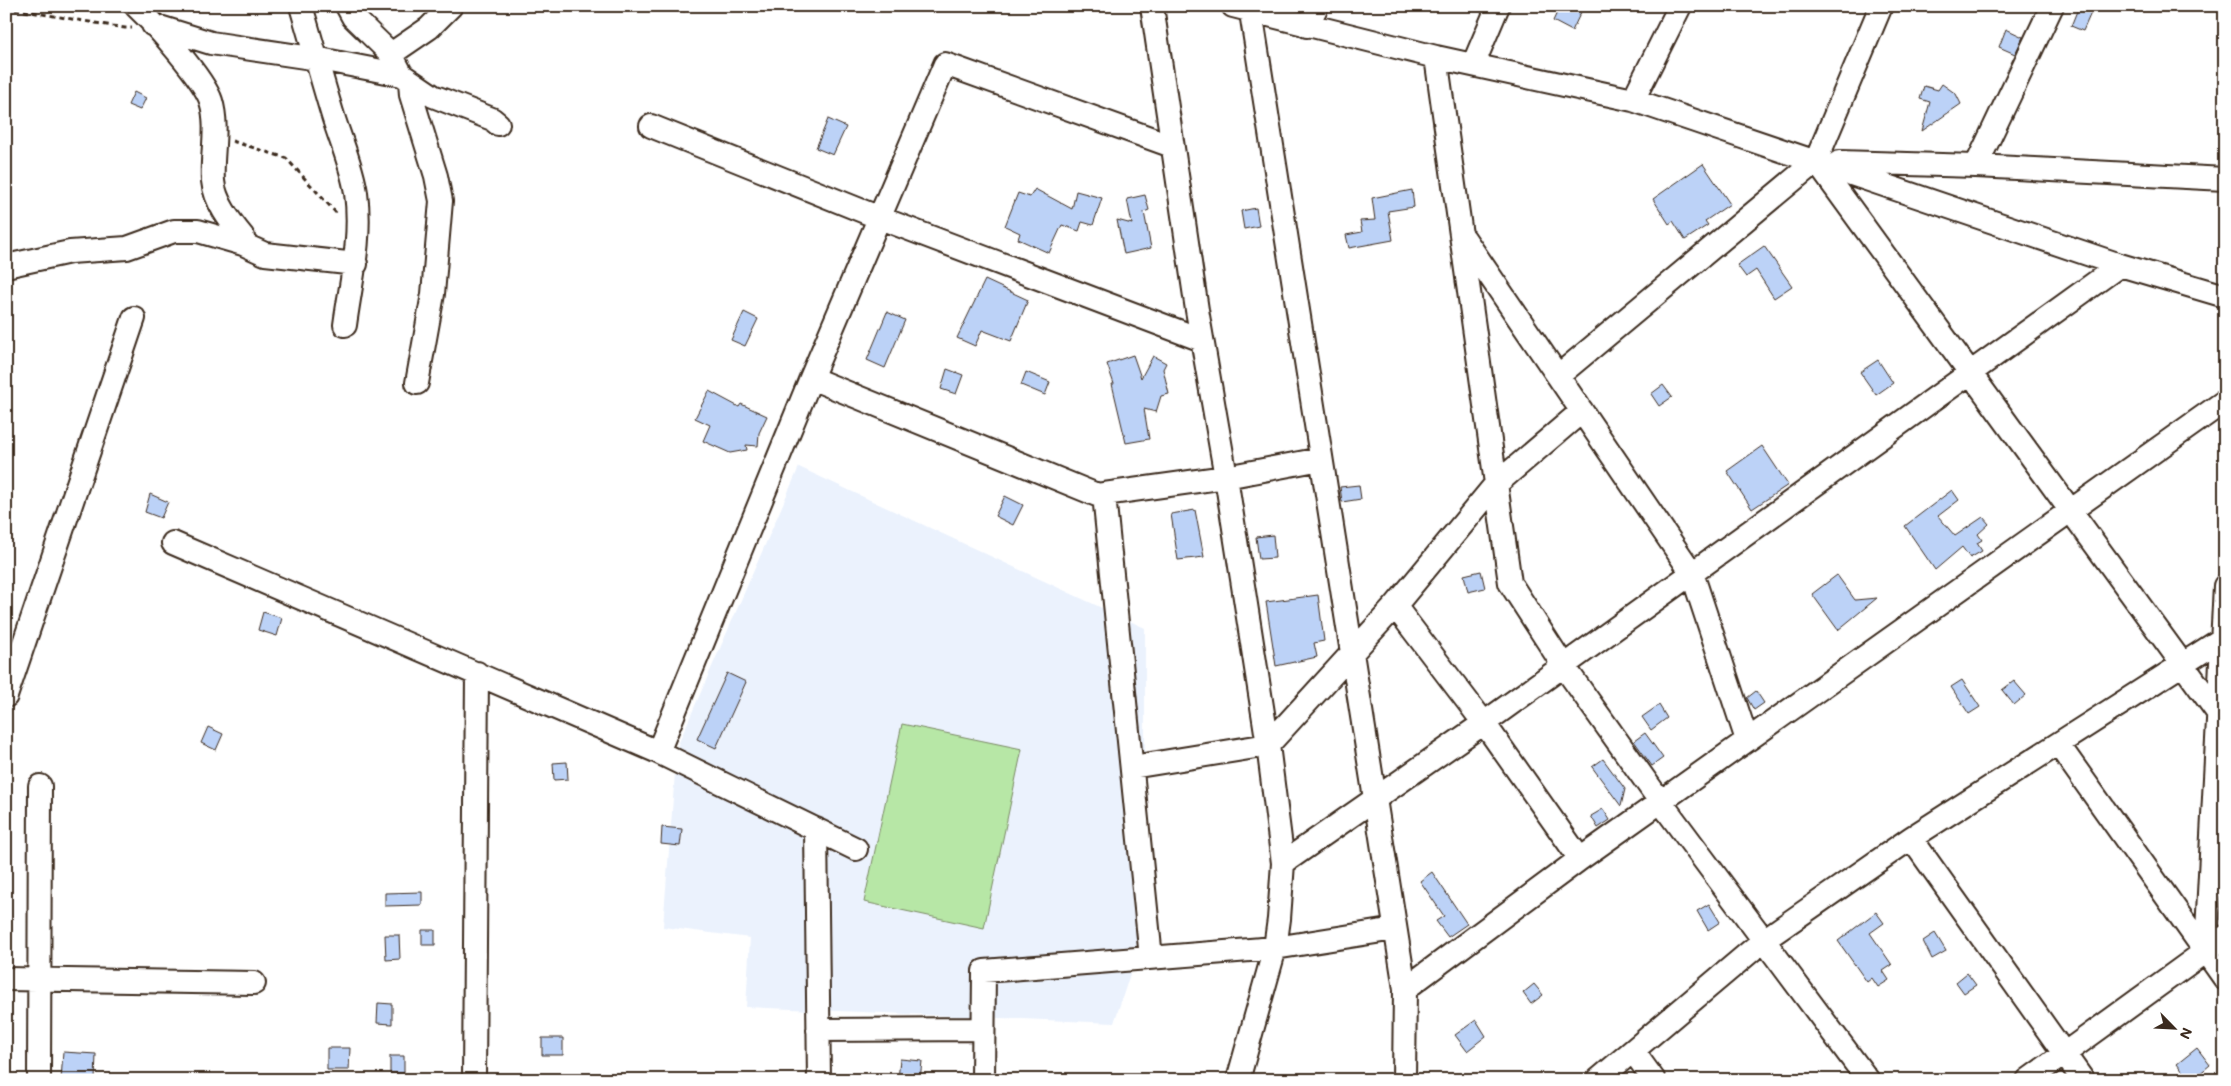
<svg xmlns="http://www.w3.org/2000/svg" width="2231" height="1086" viewBox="0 0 2231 1086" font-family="Mali,sans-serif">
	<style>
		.built { fill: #ebf2fd }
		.green { fill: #b7e7a6; stroke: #798862 }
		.building { fill: #bcd2f7; stroke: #3b2a1e }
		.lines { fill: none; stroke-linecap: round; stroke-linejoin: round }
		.minor-casing { stroke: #3b2a1e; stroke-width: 26 }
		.path { stroke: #3b2a1e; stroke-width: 3; stroke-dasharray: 5 4; stroke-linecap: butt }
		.minor { stroke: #fff; stroke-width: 22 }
	</style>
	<rect width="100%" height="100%" fill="#fff"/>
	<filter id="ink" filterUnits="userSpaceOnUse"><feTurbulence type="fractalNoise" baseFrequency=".02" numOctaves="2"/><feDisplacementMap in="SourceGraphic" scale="10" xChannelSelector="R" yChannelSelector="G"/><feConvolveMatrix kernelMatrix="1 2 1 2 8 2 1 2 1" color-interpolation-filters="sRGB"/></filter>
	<g filter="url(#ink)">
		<path class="built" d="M799,467l346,161v300l-31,95 -368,-16 4,-69 -87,-11 14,-180z"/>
		<path class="green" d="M902,724l120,25 -38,179 -120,-26z"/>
		<path class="building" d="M1560,6h10l11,6 -9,19 -19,-10z
			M2079,6h15l-11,25 -12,-5z
			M2006,29l17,8 -8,17 -16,-7z
			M1942,84l14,10 5,10 -39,27 8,-29 -10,-3 4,-13 14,4z
			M134,92l12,6 -6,12 -12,-5z
			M828,119l18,8 -13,28 -17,-7z
			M1703,164l27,40 -25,17 3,4 -23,15 -12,-19 -4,3 -16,-25z
			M1035,189l37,20 4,-18 26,7 -9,27 -11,-3 -3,9 -17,-6 -13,28 -31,-14 2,-6 -15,-7 13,-33 12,4z
			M1412,190l2,17 -26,4 5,29 -44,8 -3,-13 16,-3 -2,-11 15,-1 -3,-22z
			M1145,195l4,15 -5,2 7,36 -27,6 -7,-34 15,4 -5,-25z
			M1256,208l3,18 -15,3 -3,-18z
			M1764,246l28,40 -18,12 -18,-28 -10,7 -9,-12z
			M985,280l43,20 -17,41 -29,-11 -7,16 -18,-8z
			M744,312l14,7 -13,27 -14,-6z
			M887,312l18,8 -20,48 -18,-8z
			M1133,355l8,23 12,-22 13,7 -3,6 6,25 -8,2 -5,16 -12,-3 5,30 -23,4 -14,-59h2l-7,-20z
			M1878,360l15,23 -17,12 -16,-23z
			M947,369l16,6 -7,19 -15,-5z
			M1026,372l24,10 -5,13 -24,-10z
			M1663,385l9,12 -13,9 -8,-12z
			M709,391l30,16 2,-3 26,12 -8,17 -1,13 -12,-1 1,5 -17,3 -27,-12 7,-16 -15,-7z
			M1762,446l26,39 -36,24 -25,-38z
			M1359,485l2,14 -19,3 -2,-15z
			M1952,490l7,10 -21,16 17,20 28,-19 6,7 -11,10 4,6 -5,3 5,8 -12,7 -8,-11 -27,23 -30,-44z
			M150,494l18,8 -7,16 -16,-6z
			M1005,496l18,9 -10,20 -18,-9z
			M1195,510l9,47 -26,3 -7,-46z
			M1273,535l2,23 -16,1 -3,-22z
			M1481,571l4,17 -17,4 -4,-17z
			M1837,575l18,25 22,-2 -39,32 -26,-36z
			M1318,595l6,46 -10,2 3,14 -41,9 -10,-64z
			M263,612l19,6 -5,18 -19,-6z
			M727,673l19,9 -30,66 -19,-9z
			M1962,680l18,27 -11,7 -18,-27z
			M2014,681l12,14 -12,10 -12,-15z
			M1756,691l8,12 -10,7 -7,-12z
			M1659,705l8,13 -16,12 -9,-13z
			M208,727l15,7 -7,16 -15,-7z
			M1645,733l18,25 -11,8 -18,-25z
			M1603,759l22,30 -4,17 -29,-39z
			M567,762l1,17 -14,1 -1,-17z
			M1603,809l7,11 -12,8 -7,-12z
			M662,827l20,2 -2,17 -19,-2z
			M1432,872l35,52 -19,13 -12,-16 8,-5 -24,-35z
			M422,892v13l-37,1v-13z
			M1709,904l11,18 -12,8 -11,-19z
			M1876,912l8,11 -14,10 22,32 -9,6 6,9 -11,7 -6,-9 -5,4 -29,-41z
			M422,930h13v15h-13z
			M1935,933l11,18 -14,8 -9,-18z
			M385,935h14l1,24 -14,1z
			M1967,973l9,12 -12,8 -8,-11z
			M1534,984l9,11 -12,9 -8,-11z
			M378,1003l14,1v20l-15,-1z
			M1476,1020l10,16 -19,15 -12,-16z
			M542,1038h21v17h-21z
			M327,1048h23l-1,22h-22z
			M2197,1048l13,17 -18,15h-3l-12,-16z
			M63,1052l33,2 -1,26h-34z
			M390,1056h14v17h-14z
			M900,1059l22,2 -2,19h-22z"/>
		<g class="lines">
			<g class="minor-casing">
				<path id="minor" d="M136,6c19,18 68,73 75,95 8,26 0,54 2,80 2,21 17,40 30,56v7
					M301,6c11,37 21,74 32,110 8,26 19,50 23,77 6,45 -5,88 -11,132
					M347,6l6,11 38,37 11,21
					M1152,6l45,304 29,167 42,268 15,118 -4,56 -4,29 -37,132
					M1233,6l203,51 197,43 487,165 105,31
					M1250,6l155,983 -1,91
					M153,25l58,18 114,17 77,15 31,21 59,23 6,5
					M1307,26l10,-20
					M391,54l38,-26 22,-22
					M1436,57l74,526 53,82 97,136 208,279
					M1473,65l25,-59
					M410,82l1,13 25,81 5,25 -8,93 -16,89
					M1633,100l47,-94
					M651,126l229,92 322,122
					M1816,161l402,552
					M1839,162l137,4 249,13
					M1976,166l76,-160
					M1464,238l228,335 55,167
					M6,266l64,-14 57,-4 47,-17h24l45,13 22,10 91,10
					M1558,376l258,-215 65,-155
					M811,378l286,117 129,-18 95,-18
					M1104,495l47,463
					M173,543l485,209 198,97
					M1395,606l89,117 96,136
					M6,696l128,-378
					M2058,744l167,235
					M658,752l153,-374 134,-314 227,82
					M1132,767l136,-22 127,-139 100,-121 87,-74
					M816,829l3,251
					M1911,838l172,242
					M1283,863l201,-140 636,-458
					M2206,951l19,-365
					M6,979l248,4
					M1405,989l175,-130 645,-458
					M818,1030l165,-1
					M1633,1051l21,29
					M39,1080l1,-294
					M474,1080l3,-407
					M983,1080l1,-109 291,-23 120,-19
					M1598,1080l166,-140 147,-102 311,-199
					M2028,1080l197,-143"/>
			</g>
			<path class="path" d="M672,6l15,6
				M6,10h13l106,18h7
				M232,141l54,17 52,57"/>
			<use href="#minor" class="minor"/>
		</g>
	</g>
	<rect width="2231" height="1086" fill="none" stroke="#fff" stroke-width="25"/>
	<rect x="12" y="12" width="2206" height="1061" fill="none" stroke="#3b2a1e" stroke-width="2" filter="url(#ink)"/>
	<g transform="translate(2174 1028) rotate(114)" stroke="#ffffff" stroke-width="4" paint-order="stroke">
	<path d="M0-4L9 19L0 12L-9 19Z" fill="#3b2a1e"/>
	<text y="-8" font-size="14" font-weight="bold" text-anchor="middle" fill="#3b2a1e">N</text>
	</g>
</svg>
